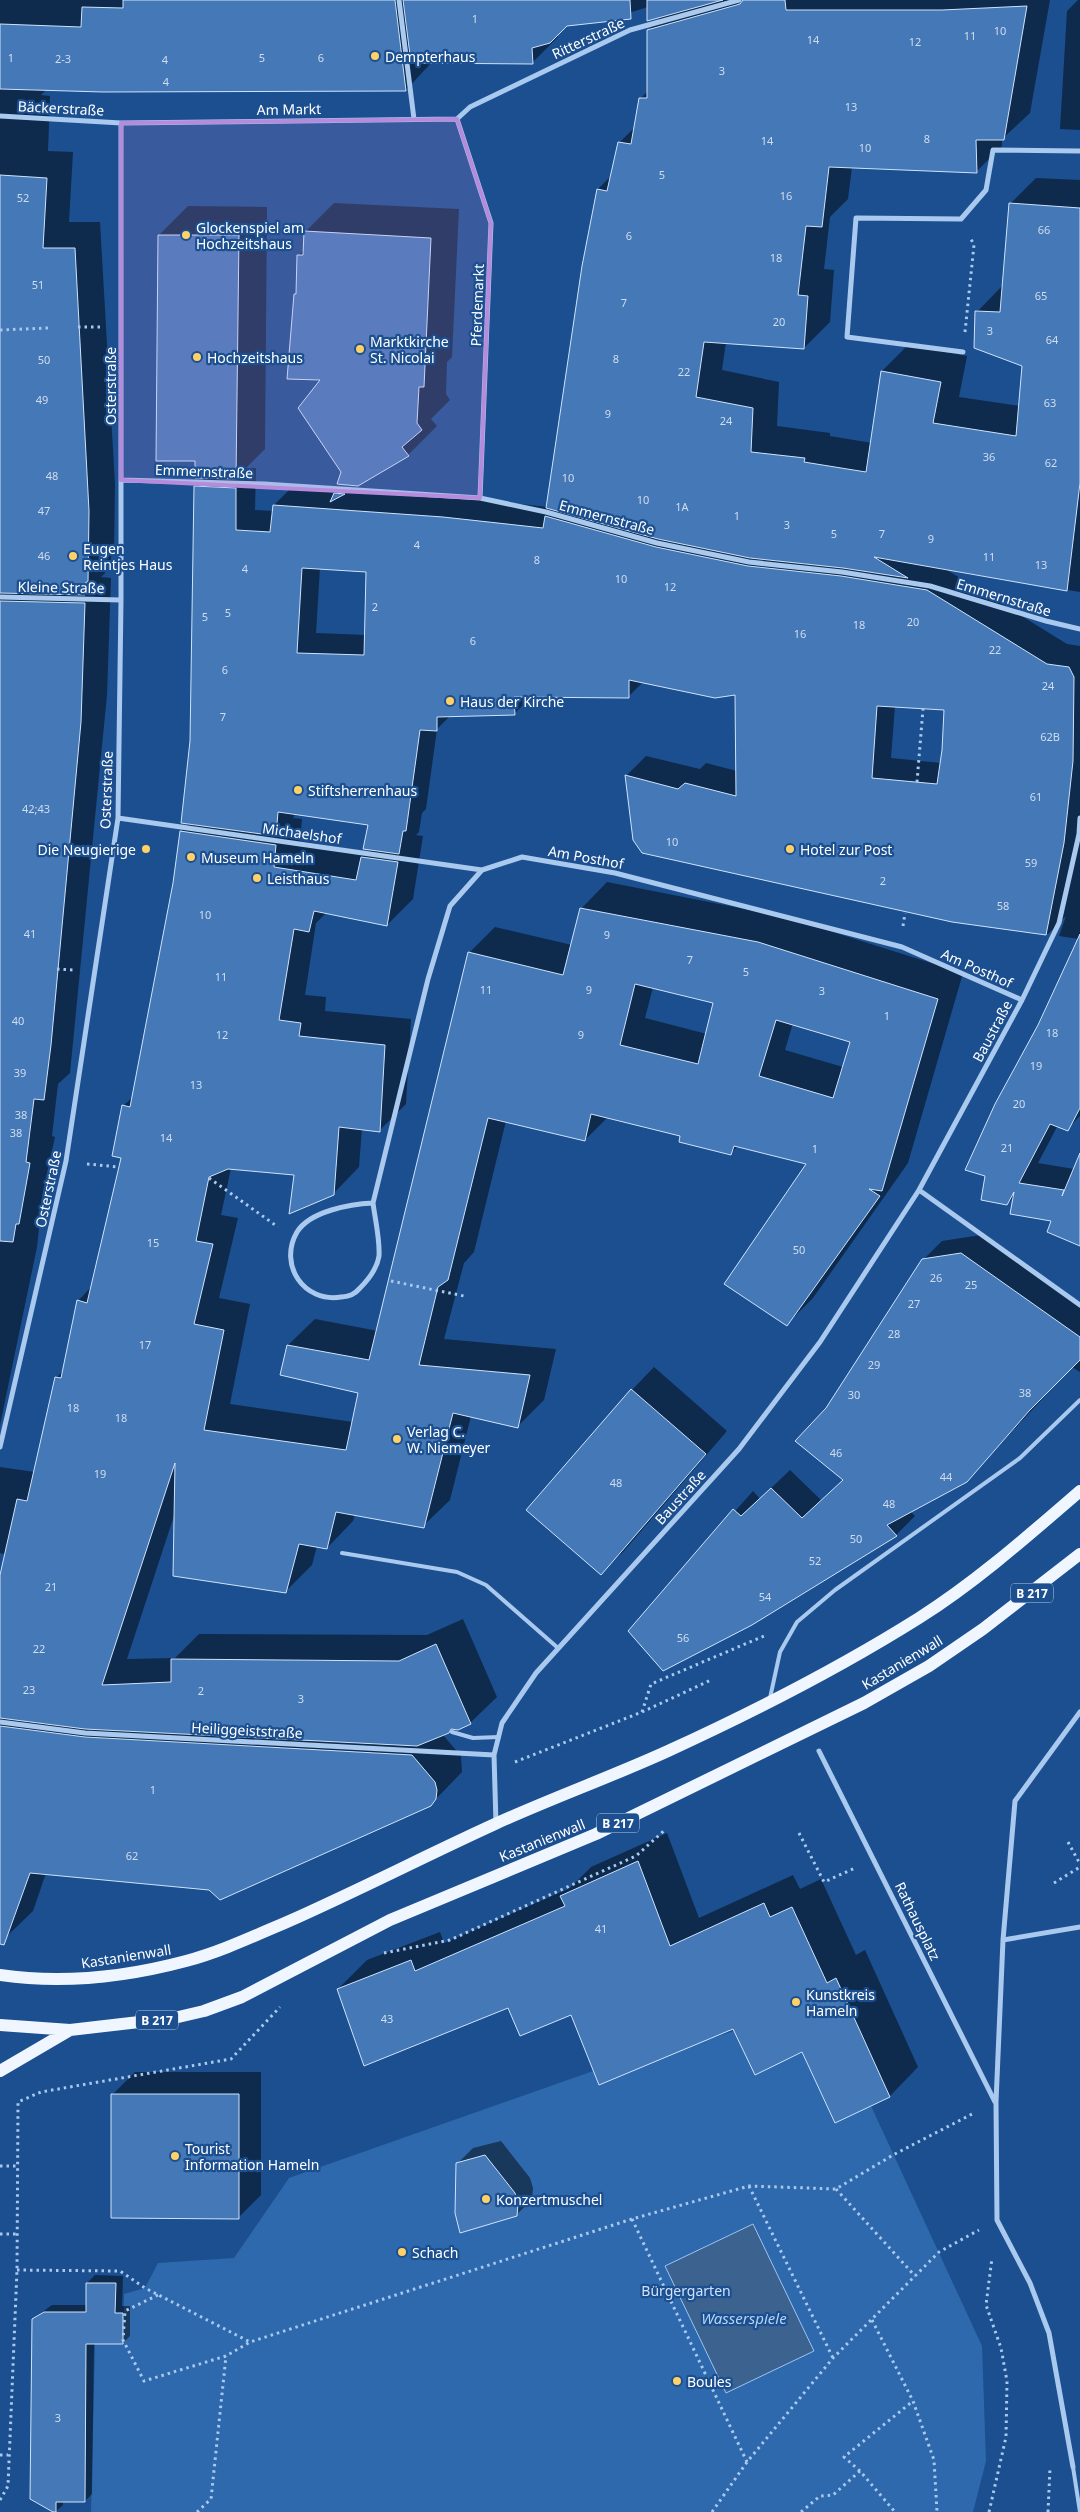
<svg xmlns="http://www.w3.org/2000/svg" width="1080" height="2512" viewBox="0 0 1080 2512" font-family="'Noto Sans',sans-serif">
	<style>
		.green { fill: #2e69ad }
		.water { fill: #3c6290; stroke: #9cc4f0 }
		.shadow { fill: #0007; fill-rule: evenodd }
		.building { fill: #4478b7; stroke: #cfe3fa; fill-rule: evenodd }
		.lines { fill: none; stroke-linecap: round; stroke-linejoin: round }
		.path { stroke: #a9c9ee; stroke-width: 3; stroke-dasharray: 2.5 4; stroke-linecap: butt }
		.lane { stroke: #a9c9ee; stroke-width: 4 }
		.street { stroke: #a9c9ee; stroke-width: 5 }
		.primary { stroke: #f0f6ff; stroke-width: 12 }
		.marked { fill: #b68bdc; fill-opacity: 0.2; stroke: #b68bdc; stroke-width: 4; stroke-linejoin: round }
		.poi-dot { fill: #ffd166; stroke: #1b4f8f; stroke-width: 2 }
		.labels { text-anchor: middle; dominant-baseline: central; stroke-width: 4.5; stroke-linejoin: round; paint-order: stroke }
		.number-label { font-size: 11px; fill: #d0dded }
		.shield { fill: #1b4f8f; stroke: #bbcadd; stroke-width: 1 }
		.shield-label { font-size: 12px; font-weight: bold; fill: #fff }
		.street-label { font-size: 14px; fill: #fff; stroke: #1b4f8f }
		.poi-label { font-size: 14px; fill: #fff; stroke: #1b4f8f; text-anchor: start }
		.park-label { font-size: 14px; fill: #cfe3fa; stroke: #1b4f8f }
		.water-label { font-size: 15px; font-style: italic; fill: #b5d3f5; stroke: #1b4f8f }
	</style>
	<rect width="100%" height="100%" fill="#1b4f8f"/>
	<path class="green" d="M734,2031l21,43 47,-21 33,70 36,-17 111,240 4,115 -13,51h-882l4,-168h28l1,-50 21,-6 13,-25 76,-5 55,-80 304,-107 6,13 107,-44z"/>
	<path class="water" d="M753,2224l61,127 -88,42 -61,-127z"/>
	<path class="shadow" d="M0,0h738v7l28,-7h284l-20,113 -28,26v7l-26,26 -124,-5 -4,32 -18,18 -6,52 10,1 -4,52 -26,26 -78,-6 -4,28 57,12 -2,44 53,7v3l42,7 10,-72 26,-26 59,11 -8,41 61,9 3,-41 -46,-53 26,-27 7,-81 26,-26 44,2v412l-133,-22 120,74 13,2v470l-13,13 -9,-4 -20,38 42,7v75l-27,-25 -38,-24 -8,8 41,-196 31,-69 -20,-3 7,-20 -18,18 -96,-13 -326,-145 20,-20 54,13 6,-6 31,8 -1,-77 -93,-12 -14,14h-97l-17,17 -64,2 -14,14 -11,80 -4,4 -3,19 -3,3 7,1 -10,63 -26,26 -61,-12 -10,10 -11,72 21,2 -1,14 86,8 -5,85 -26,26 -18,-2 -3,39 -26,27 -38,-20 -64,-6 -10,47 17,3 -19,80 31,6 -20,100 123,18 6,-30 -71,-47 27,-26 63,12 91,-378 26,-26 77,18 9,-36 26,-27 178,35 178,56 -55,190 -95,135 -26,26 21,-161 -70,-17 -7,7 -50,-18 -73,-18 -23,23 -79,-19 -32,131 -10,11 -20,76 112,10 -12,51 -27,27 -46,-11 -21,84 -27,26 -68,-12 -2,7 -26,27 -10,-2 -5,19 -26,26 -112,-75 -47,143 48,-1 24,-24 228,1 36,-16 34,78 -27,26 -17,5 -10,7 18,21 1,16 -32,33 -220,84 -164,-16 -13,38 -27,26 -6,-1v-355l6,-26 -6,-2v-86l35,5 22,-95 7,-7 14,-69 14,-15 30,-129 1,-51 11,-10 41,-213 6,-51 9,-10 5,-335 11,-10 -9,-17 -38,-225 29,-29 79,1 -2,242 -19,19h10l-1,42 18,1 1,-6 20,-20 170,13 84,9 50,-318 14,-14 7,-32 16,-16 5,-28 8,-8v-61l15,-15 -15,-8 -46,14 -36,4 -8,8v4l-26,26 -100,-1 -26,28 -359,-1 -6,6 9,1 -2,55 25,1 -4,70h31l15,262 -1,70 -3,3v10l-10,10 10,1 -4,117 -37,378 -12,11 -6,52 3,1 -12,55 -6,55 -37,178zM320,568l47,3 -1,64 -50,-2zM895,706l51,3 -5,54 -50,-5zM296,813l74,11 2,25 -4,3 -68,-11 2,-22 -9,-1zM653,987l62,15 -8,32 -62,-16zM793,1023l58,18 -8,26 -58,-17z
		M1078,0h2v130l-20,-1 7,-118z
		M334,203l125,6 -7,148 -5,5 -1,32 4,6 -19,19 6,7 -29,29 -66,17 -20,-93 -26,-85 2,-38 7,-7 1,-18z
		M981,1235l99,68v69l-8,-5 -106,114 -56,30 5,5 -19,19 -145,89 -122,7 124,-140 7,8 30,-29 31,30 23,-21 -17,-70 96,-149 19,-19z
		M654,1367l73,64 -103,120 -23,22 31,-183z
		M667,1833l32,85 94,-43 7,14 21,-10 35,76 9,-5 53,117 -28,29 -54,25 -33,-70 -69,-24 -163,-13 -233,-25 29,-29 73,-28 4,11 126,-55 21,-21z
		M135,2072h126v123l-23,23 -126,-123z
		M501,2141l29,37 3,10 -1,12 -16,15 -59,-51 16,-16z
		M95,2275l28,1 -1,30h8v30l-7,7h-29l-2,151 -7,7h-22v4l-8,7 -22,-193 19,-14h35v-22z"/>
	<path class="building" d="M123,0h272l11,91 -303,1 -103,-3v-65l81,3 1,-20 41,1z
		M403,0h227l1,19 -64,7 -17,17 -18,5 1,16 -122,-1z
		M647,0h76l-76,21z
		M743,0h42l1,10h156l85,-4 -23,134h-28l1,33 -148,-6 -7,60 -16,-1 -8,69 10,1 -4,53 -100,-7 -8,55 57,11 -2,44 54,6 -1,4 62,10 15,-101 60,11 -8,41 83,13 6,-70 -48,-18 1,-37 25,1 9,-109 71,5v275l-13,108 -193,-34 34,21 -65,-10 -93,-10 -92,-19 -112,-31 36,-242 15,-77 10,2 11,-49 13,2 8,-46h8v-68l93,-26z
		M0,175l47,3 -4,70h32l14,263 -1,71h-2l-1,13 -85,-2z
		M304,231l127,7 -7,149h-5l-2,36 5,7 -20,17 7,9 -51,30 -21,-2 4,-12 -43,-64 22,-28 -33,-1 7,-85h2l1,-39h6z
		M158,235h81l-3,244 -41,-1v-17h-39z
		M194,486l42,2v42l34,2 3,-27 170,12 100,11 2,-12 111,31 92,19 93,10 86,14 120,74 22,3 5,10 -1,84 -9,82 -18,92 -94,-13 -310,-69 -9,-13 -8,-65 53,14 7,-6 51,13 -1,-101 -20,3 -86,-18v18l-115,-1 1,18 -78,2v14l-17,-1 -14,101h-3l-4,23 -36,-5 5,-24 -90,-13 -2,24 -95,-13 9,-82zM302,568l64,4 -2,83 -67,-2zM877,706l67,4 -2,40 -5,34 -65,-6z
		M334,493l11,1 -15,8z
		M0,601l85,2 -4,119 -30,323 -7,55 -10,-1 -8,63 4,1 -11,61h-3l-3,18 -13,-1z
		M180,831l96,14 -2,22 82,13 5,-23 37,5 -11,64 -73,-15 -5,21 -15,-3 -15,91 22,3 -2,13 86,9 -5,87 -41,-5 -5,68 -45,19 5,-39 -66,-6 -19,8 -13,64 17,3 -19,80 30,6 -20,100 142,20 12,-57 -78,-18 7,-30 82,15 99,-408 95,23 17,-67 178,34 180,57 -56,192 -13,-2 11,7 -93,130 -63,-42 82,-120 -72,-18 -3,9 -52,-13 1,-6 -89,-22 -6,27 -97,-23 -40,162 -10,7 -19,78 111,10 -12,53 -65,-15 -29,115 -88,-16 -9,37 -28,-5 -13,49 -113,-17 2,-113 -73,222 69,-3v-23l228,2 37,-17 35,80 -13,6 -7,-1 -2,4 -32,13 -332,-17 -85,-11v-143l17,-76 10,2 28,-124 6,1 16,-78 10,3 34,-145 -9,-2 10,-51 8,2 43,-224zM635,984l78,19 -15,61 -78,-19zM776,1020l74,22 -17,56 -74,-22z
		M1080,934v174l-12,23 -18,-7 -31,59 45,7 -2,6 18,-43v93l-33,-14 4,-11 -41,-7 4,-22 -7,13 -26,-5 4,-24 -20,-6 30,-66 43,-79z
		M961,1253l119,84v23l-51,51 -62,71 -80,43 10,11 -145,89 -89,46 -35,-40 105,-122 8,7 30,-28 31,30 41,-38 -48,-39 31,-33 96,-149z
		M631,1389l75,65 -105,121 -75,-65z
		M0,1726l85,11 327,18 23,27 2,8 -1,9 -5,7 -211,94 -11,-10 -179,-17 -26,72 -4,-1z
		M638,1861l32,85 94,-43 6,14 22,-10 35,76 9,-5 54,119 -55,26 -33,-71 -47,23 -22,-46 -134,56 -28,-70 -51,21 -12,-28 -144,58 -27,-77 74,-29 4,11 150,-65 -5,-10z
		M111,2094h128v125l-128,-1z
		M485,2155l30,38 3,11 -1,12 -57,17 -5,-20 1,-50z
		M86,2283h30l-1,30h8v31h-37l-1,158h-29v10h-3l-23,-13 2,-180 12,-7h42z"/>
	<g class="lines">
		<path class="path" d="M78,327h22
			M0,330l48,-2
			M965,332l9,-87 -4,-8
			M917,782l6,-73
			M903,926l2,-13
			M57,969l17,1
			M87,1164l32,3
			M209,1178l69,49
			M391,1281l73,15
			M642,1712l69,-32
			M515,1762l127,-50 9,-28 113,-48
			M799,1833l25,49 31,-14
			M1068,1842l12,22
			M1054,1883l26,-16
			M384,1953l66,-13 186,-84 30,-27
			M0,2166h19
			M749,2186l84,172
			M836,2189l79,87
			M632,2219l115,243
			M0,2234h17
			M17,2270l103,1 25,17 105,54
			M158,2295l-33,16 -2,29 21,41 82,-25 24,-14 382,-123 117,-33 87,3 57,-34 81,-42
			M872,2320l41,81 21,59 3,52
			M0,2455h8
			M860,2471l-16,-14 69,-56
			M0,2500l8,-14 9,-216 1,-168 23,-10 190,-33 49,-52
			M197,2512l14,-13 15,-143
			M712,2512l35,-50 86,-104 106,-106 40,-22
			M801,2512l19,-16 13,-1 27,-24 35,41
			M989,2512l17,-75 1,-56 -6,-33 -15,-43 6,-47
			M1048,2512l2,-44"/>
		<path class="lane" d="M342,1553l115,19 29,13 72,63
			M770,1698l10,-46 17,-30 38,-32 185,-132 60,-58
			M452,1732l21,6 26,-1
			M1073,2467l7,45"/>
		<path class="street" d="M399,0l15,119
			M0,116l121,7 336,-4
			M457,119l34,104 -11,275
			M457,119l13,-12 160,-77 109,-30
			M963,352l-116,-15 9,-119 105,1 25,-29 7,-40 87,1
			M121,480l143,4 216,14 66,14 111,31 92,19 93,10 88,14 116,35 34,8
			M0,597l121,3
			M118,818l364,52
			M919,1190l161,115
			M373,1203c2,16 7,36 6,53 -2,13 -10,23 -19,32 -6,7 -10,8 -19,9 -37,6 -63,-32 -44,-65 13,-21 54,-28 76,-29l55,-224 22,-73 32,-36 40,-13 93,16 287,74 120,53
			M0,1447l66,-286 52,-343 3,-218v-477
			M0,1722l85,11 409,22
			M819,1751l176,351
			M496,1824l-2,-69 8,-32 34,-50 203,-224 81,-107 99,-152 103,-190 37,-77 20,-89 1,-16
			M1003,1940l77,-13
			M1073,2467l-24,-134 -19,-50 -33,-63 -1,-118 7,-162 12,-139 65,-89"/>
		<path class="primary" d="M0,1975c61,9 126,2 186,-14 34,-9 68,-25 101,-39 70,-31 138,-66 208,-98 57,-26 116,-47 173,-73 83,-38 173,-84 251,-133 57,-36 110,-83 161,-127
			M0,2025l70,5 104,-12 30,-7 38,-14 148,-77 206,-86 268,-131 65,-37 54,-37 97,-75
			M0,2071l70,-41"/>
	</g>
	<path class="marked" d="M457,119l34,104 -11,275 -359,-18v-357z"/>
	<g class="poi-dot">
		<circle cx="375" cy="56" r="5"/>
		<circle cx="186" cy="235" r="5"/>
		<circle cx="360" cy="349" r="5"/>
		<circle cx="197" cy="357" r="5"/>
		<circle cx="73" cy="556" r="5"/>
		<circle cx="450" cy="701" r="5"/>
		<circle cx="298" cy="790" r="5"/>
		<circle cx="146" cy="849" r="5"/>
		<circle cx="790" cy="849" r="5"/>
		<circle cx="191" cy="857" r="5"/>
		<circle cx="257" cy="878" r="5"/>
		<circle cx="397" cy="1439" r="5"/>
		<circle cx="796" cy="2002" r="5"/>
		<circle cx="175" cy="2156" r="5"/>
		<circle cx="486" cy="2199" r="5"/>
		<circle cx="402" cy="2252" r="5"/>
		<circle cx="677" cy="2381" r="5"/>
	</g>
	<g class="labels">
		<g class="number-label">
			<text x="475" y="18">1</text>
			<text x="1000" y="30">10</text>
			<text x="970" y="35">11</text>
			<text x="813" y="39">14</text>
			<text x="915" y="41">12</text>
			<text x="11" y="57">1</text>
			<text x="262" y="57">5</text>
			<text x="321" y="57">6</text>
			<text x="63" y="58">2-3</text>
			<text x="165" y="59">4</text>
			<text x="722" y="70">3</text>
			<text x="166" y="81">4</text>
			<text x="851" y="106">13</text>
			<text x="927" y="138">8</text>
			<text x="767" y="140">14</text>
			<text x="865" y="147">10</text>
			<text x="662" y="174">5</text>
			<text x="786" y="195">16</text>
			<text x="23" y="197">52</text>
			<text x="1044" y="229">66</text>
			<text x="629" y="235">6</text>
			<text x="776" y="257">18</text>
			<text x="38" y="284">51</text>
			<text x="1041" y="295">65</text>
			<text x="624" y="302">7</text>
			<text x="779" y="321">20</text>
			<text x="990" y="330">3</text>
			<text x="1052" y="339">64</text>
			<text x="616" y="358">8</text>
			<text x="44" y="359">50</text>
			<text x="684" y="371">22</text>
			<text x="42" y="399">49</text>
			<text x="1050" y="402">63</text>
			<text x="608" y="413">9</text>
			<text x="726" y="420">24</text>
			<text x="989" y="456">36</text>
			<text x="1051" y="462">62</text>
			<text x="52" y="475">48</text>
			<text x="568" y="477">10</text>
			<text x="643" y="499">10</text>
			<text x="682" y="506">1A</text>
			<text x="44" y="510">47</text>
			<text x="737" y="515">1</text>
			<text x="787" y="524">3</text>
			<text x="834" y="533">5</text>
			<text x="882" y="533">7</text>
			<text x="931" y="538">9</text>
			<text x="417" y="544">4</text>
			<text x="44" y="555">46</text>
			<text x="989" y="556">11</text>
			<text x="537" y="559">8</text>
			<text x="1041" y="564">13</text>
			<text x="245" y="568">4</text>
			<text x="621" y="578">10</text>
			<text x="670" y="586">12</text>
			<text x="375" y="606">2</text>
			<text x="228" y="612">5</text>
			<text x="205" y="616">5</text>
			<text x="913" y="621">20</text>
			<text x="859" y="624">18</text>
			<text x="800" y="633">16</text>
			<text x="473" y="640">6</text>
			<text x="995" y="649">22</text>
			<text x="225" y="669">6</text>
			<text x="1048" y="685">24</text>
			<text x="223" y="716">7</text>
			<text x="1050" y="736">62B</text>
			<text x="1036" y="796">61</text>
			<text x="36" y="808">42;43</text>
			<text x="672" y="841">10</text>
			<text x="1031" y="862">59</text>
			<text x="883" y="880">2</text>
			<text x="1003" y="905">58</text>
			<text x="205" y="914">10</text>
			<text x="30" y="933">41</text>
			<text x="607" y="934">9</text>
			<text x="690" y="959">7</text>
			<text x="746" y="971">5</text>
			<text x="221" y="976">11</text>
			<text x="486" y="989">11</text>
			<text x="589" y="989">9</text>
			<text x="822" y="990">3</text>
			<text x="887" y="1015">1</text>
			<text x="18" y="1020">40</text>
			<text x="1052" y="1032">18</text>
			<text x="222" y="1034">12</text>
			<text x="581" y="1034">9</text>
			<text x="1036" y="1065">19</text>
			<text x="20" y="1072">39</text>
			<text x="196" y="1084">13</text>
			<text x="1019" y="1103">20</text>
			<text x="21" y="1114">38</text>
			<text x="16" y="1132">38</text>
			<text x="166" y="1137">14</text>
			<text x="1007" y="1147">21</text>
			<text x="815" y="1148">1</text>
			<text x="153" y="1242">15</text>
			<text x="799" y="1249">50</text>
			<text x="936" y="1277">26</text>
			<text x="971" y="1284">25</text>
			<text x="914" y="1303">27</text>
			<text x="894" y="1333">28</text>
			<text x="145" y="1344">17</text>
			<text x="874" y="1364">29</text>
			<text x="1025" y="1392">38</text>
			<text x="854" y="1394">30</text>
			<text x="73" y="1407">18</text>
			<text x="121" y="1417">18</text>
			<text x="836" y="1452">46</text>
			<text x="100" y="1473">19</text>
			<text x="946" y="1476">44</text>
			<text x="616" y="1482">48</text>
			<text x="889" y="1503">48</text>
			<text x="856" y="1538">50</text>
			<text x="815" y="1560">52</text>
			<text x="51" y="1586">21</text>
			<text x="765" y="1596">54</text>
			<text x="683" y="1637">56</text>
			<text x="39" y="1648">22</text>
			<text x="29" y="1689">23</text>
			<text x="201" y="1690">2</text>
			<text x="301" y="1698">3</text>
			<text x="153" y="1789">1</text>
			<text x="132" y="1855">62</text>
			<text x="601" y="1928">41</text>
			<text x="387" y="2018">43</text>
			<text x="58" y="2417">3</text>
		</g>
		<g class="shield">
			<rect x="1011" y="1583.5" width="42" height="19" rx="4"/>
			<rect x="597" y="1813.5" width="42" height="19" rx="4"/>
			<rect x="136" y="2010.5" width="42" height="19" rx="4"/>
		</g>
		<g class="shield-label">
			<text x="1032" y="1593">B 217</text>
			<text x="618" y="1823">B 217</text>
			<text x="157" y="2020">B 217</text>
		</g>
		<g class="street-label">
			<text transform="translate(588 38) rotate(-25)">Ritterstraße</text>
			<text transform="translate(61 108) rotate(3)">Bäckerstraße</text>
			<text transform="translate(289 109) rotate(-1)">Am Markt</text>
			<text transform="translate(477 305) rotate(-88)">Pferdemarkt</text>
			<text transform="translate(110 386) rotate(-90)">Osterstraße</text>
			<text transform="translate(204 471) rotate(2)">Emmernstraße</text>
			<text transform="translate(607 517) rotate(15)">Emmernstraße</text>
			<text transform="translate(61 587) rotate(1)">Kleine Straße</text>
			<text transform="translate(1004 597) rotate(17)">Emmernstraße</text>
			<text transform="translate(106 790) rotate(-88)">Osterstraße</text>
			<text transform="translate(302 833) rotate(8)">Michaelshof</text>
			<text transform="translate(586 857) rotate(10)">Am Posthof</text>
			<text transform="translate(977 968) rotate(24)">Am Posthof</text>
			<text transform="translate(992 1031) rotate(-62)">Baustraße</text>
			<text transform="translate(48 1189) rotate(-78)">Osterstraße</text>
			<text transform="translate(680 1497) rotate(-48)">Baustraße</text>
			<text transform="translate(902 1662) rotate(-31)">Kastanienwall</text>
			<text transform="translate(247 1730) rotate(3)">Heiliggeiststraße</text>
			<text transform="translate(542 1840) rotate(-22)">Kastanienwall</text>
			<text transform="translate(918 1921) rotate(64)">Rathausplatz</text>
			<text transform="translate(126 1956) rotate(-9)">Kastanienwall</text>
		</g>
		<g class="poi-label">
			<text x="385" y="56">Dempterhaus</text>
			<text x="196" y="227">Glockenspiel am<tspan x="196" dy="16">Hochzeitshaus</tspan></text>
			<text x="370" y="341">Marktkirche<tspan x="370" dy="16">St. Nicolai</tspan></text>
			<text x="207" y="357">Hochzeitshaus</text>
			<text x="83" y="548">Eugen<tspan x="83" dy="16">Reintjes Haus</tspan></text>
			<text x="460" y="701">Haus der Kirche</text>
			<text x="308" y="790">Stiftsherrenhaus</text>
			<text x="136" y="849" text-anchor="end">Die Neugierige</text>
			<text x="800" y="849">Hotel zur Post</text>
			<text x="201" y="857">Museum Hameln</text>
			<text x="267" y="878">Leisthaus</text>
			<text x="407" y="1431">Verlag C.<tspan x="407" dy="16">W. Niemeyer</tspan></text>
			<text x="806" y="1994">Kunstkreis<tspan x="806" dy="16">Hameln</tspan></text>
			<text x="185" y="2148">Tourist<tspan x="185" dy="16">Information Hameln</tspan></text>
			<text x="496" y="2199">Konzertmuschel</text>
			<text x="412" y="2252">Schach</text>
			<text x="687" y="2381">Boules</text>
		</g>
		<g class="park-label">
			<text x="686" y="2290">Bürgergarten</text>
		</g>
		<g class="water-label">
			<text x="744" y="2318">Wasserspiele</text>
		</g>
	</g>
</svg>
